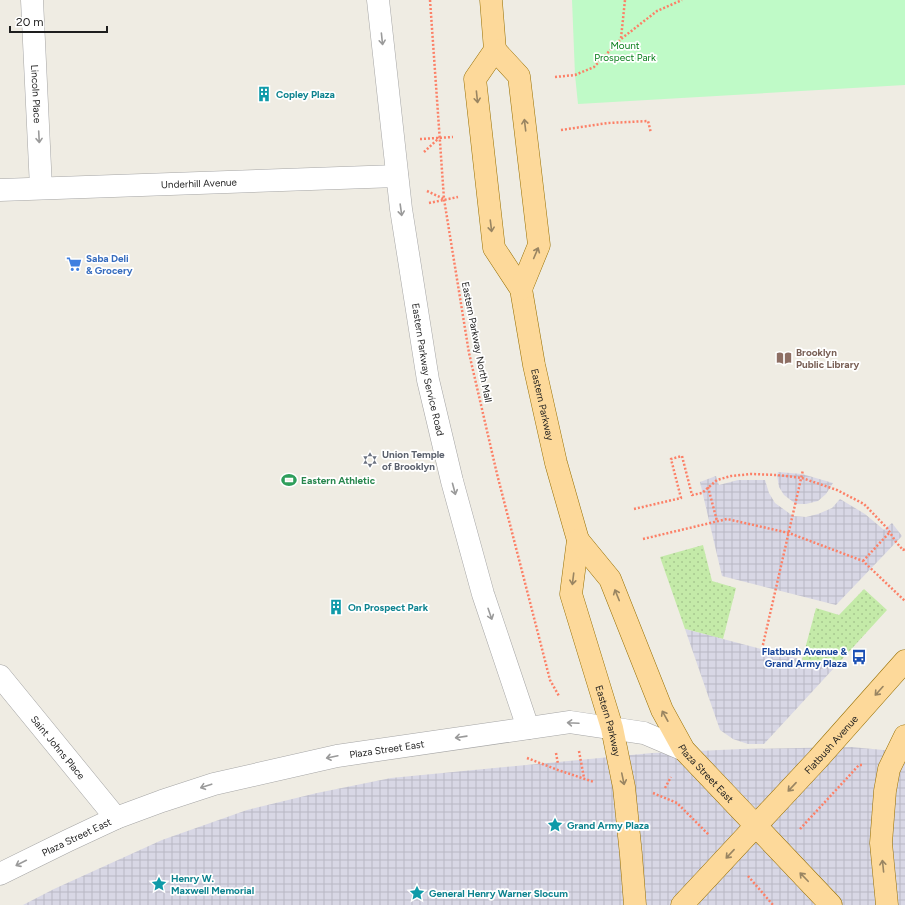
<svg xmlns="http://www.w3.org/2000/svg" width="905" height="905" viewBox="0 0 905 905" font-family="Figtree,sans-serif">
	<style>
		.park { fill: #bffac7 }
		.garden { fill: url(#garden-dots) }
		.plaza { fill: url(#plaza-grid) }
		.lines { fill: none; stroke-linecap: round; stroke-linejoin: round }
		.minor-casing { stroke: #a5a5a5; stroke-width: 23 }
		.major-casing { stroke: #976f00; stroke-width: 23 }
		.path { stroke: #fc8067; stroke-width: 2.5; stroke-dasharray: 2 2; stroke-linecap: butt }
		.minor { stroke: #fff; stroke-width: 22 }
		.major { stroke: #fdd99a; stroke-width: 22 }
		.oneway { stroke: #9a9a9a }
		.oneway2 { stroke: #998562 }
		.labels { text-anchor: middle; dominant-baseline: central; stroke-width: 3.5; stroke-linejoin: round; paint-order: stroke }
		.park-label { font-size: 10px; fill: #097e1b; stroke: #fff }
		.street-label { font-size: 10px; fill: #1e1e1e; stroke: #fff }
		.culture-label { font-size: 10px; font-weight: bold; fill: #0d838f; stroke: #fff; text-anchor: start }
		.shop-label { font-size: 10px; font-weight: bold; fill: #366cbe; stroke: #fff; text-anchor: start }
		.education-label { font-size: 10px; font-weight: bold; fill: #785e54; stroke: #fff; text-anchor: start }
		.worship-label { font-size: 10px; font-weight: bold; fill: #5b616d; stroke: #fff; text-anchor: start }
		.leisure-label { font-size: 10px; font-weight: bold; fill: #27864d; stroke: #fff; text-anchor: start }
		.transit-label { font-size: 10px; font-weight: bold; fill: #164399; stroke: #fff; text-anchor: end }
	</style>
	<defs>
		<pattern id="garden-dots" width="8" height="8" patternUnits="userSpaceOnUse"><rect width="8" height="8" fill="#c4eaa8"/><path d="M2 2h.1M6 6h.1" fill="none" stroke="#a8c890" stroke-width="1.8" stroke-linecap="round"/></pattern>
		<pattern id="plaza-grid" width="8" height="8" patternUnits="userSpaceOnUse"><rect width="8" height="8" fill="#d8d7e5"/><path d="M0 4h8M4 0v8" fill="none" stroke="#b9b8c4"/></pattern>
	</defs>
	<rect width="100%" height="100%" fill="#efece3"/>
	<path class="park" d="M572,0h333v85l-327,19 -3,-29z"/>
	<path class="garden" d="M703,545l9,36 24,7 -13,51 -38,-10 -25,-72z
		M864,589l23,21 -53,58 -32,-8 14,-52 23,7z"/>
	<path class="plaza" d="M778,472l24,2 31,9 -7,11 -8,7 -12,3h-10l-12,-9 -5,-8 -2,-12z
		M716,476l3,9 19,-5h27l4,13 6,10 18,13 13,1 12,-3 14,-6 8,-9 25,15 19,16 8,-7 10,13 -66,69 -114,-29 -22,-94z
		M685,629l38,10 111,29 -70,76h-16l-15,-5 -13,-9z
		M851,747l54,5v153h-882l31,-16 108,-49 85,-30 70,-17 74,-15 261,-25 90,-4z"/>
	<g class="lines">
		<g class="minor-casing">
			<g id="minor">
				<path id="s1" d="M32,0l9,188"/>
				<path id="s2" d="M378,0l23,209 27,171 24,101 31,113 45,134"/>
				<path id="s3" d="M0,190l397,-14"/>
				<path id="s4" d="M0,676l116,142"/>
				<path id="s5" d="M0,874l67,-33 49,-23 46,-17 52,-17 123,-28 233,-34 74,11 40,17"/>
			</g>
		</g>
		<g class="major-casing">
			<g id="major">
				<path id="s6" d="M491,0l4,50 -20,29 19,169 27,41 13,76 22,98 22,77 -7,54 41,134 12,59 7,68 4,50"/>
				<path d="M495,50l24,26 20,169 -18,44"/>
				<path id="s7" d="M578,540l32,39 52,131 22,40 147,155"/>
				<path id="s8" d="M682,905l136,-146 87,-98"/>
				<path d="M887,905l-6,-62 4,-52 4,-22 16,-33"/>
			</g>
		</g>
		<path class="path" d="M430,0l14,199 25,154 28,121 53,206 9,16
			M621,38l4,-38
			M555,77l20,-2 19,-8 27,-28 36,-28 25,-11
			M561,130l47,-7 40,-2 3,12
			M420,139l33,-2
			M424,152l15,-14
			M427,191l17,8
			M429,203l29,-6
			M708,487l9,34
			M634,509l47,-11 -10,-39 11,-3 10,39 10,-2 15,-13 14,-4 20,-2 26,1 25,3 35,12 27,14 23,24 9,14 7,8 2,-1
			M643,539l84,-20 62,14 74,28 42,40
			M863,561l27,-29
			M762,649l41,-179
			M579,751l5,27
			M556,753l2,11
			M527,758l31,12 36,12
			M665,788l6,-11
			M653,793l24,10 32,32
			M800,829l59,-64h3
			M748,876l25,29"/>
		<use href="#minor" class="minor"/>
		<use href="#major" class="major"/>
	</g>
	<defs><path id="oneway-shaft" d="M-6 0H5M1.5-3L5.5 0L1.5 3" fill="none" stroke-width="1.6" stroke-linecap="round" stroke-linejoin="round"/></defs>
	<g class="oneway">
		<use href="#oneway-shaft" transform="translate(382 39) rotate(84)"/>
		<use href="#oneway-shaft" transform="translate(39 137) rotate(87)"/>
		<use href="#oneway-shaft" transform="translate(401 210) rotate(82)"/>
		<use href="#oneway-shaft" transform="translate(454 489) rotate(75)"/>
		<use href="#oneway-shaft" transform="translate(490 614) rotate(71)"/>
		<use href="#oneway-shaft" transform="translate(573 723) rotate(-177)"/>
		<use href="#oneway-shaft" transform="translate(461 737) rotate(172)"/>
		<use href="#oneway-shaft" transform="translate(332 757) rotate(168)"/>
		<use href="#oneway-shaft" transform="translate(206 786) rotate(162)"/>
		<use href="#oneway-shaft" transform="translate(21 863) rotate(153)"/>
	</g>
	<g class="oneway2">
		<use href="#oneway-shaft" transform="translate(477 97) rotate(84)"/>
		<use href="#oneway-shaft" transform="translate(525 125) rotate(-97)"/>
		<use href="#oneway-shaft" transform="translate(491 226) rotate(83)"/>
		<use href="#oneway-shaft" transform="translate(536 253) rotate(-67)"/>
		<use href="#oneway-shaft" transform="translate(573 579) rotate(97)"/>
		<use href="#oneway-shaft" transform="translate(617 595) rotate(-112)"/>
		<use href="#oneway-shaft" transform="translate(879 691) rotate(132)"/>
		<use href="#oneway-shaft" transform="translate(665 716) rotate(-119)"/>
		<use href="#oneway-shaft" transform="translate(623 779) rotate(78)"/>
		<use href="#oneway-shaft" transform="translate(792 787) rotate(133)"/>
		<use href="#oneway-shaft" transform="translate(730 854) rotate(133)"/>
		<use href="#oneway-shaft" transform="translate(883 866) rotate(-96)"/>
		<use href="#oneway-shaft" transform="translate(804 877) rotate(-134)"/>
	</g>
	<defs>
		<g id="building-bare" transform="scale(1.2)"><path d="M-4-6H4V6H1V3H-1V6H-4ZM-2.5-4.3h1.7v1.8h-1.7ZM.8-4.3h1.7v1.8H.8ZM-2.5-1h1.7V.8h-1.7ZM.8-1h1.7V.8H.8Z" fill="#0f9aa8" stroke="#fff" stroke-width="2.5" paint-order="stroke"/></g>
		<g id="supermarket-bare" transform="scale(1.2)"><path d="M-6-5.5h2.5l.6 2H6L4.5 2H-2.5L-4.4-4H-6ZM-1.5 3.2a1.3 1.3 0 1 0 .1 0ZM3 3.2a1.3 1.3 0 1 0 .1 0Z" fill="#3f7fe0" stroke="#fff" stroke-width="2.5" paint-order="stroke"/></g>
		<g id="library-bare" transform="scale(1.2)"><path d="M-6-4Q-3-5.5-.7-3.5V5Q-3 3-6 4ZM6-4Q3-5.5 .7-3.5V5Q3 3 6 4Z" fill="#8d6e63" stroke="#fff" stroke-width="2.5" paint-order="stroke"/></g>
		<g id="synagogue-bare" transform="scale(1.2)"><path d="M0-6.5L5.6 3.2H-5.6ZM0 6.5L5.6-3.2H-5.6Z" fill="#6b7280" stroke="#fff" stroke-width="2.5" paint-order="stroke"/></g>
		<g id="stadium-bare" transform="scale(1.2)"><path d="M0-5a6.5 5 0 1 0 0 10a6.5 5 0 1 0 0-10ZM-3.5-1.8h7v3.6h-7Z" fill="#2e9e5b" stroke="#fff" stroke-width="2.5" paint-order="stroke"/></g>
		<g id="bus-bare" transform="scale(1.2)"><path d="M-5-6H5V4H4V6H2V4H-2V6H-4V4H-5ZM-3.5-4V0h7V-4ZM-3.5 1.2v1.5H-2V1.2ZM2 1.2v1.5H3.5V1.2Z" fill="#1a4fb4" stroke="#fff" stroke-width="2.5" paint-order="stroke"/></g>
		<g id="sight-bare" transform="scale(1.2)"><path d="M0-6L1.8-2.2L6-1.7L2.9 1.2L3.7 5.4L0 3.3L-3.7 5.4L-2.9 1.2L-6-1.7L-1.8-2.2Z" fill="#0f9aa8" stroke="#fff" stroke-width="2.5" paint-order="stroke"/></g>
	</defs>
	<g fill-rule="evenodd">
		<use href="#building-bare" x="264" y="94"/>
		<use href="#supermarket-bare" x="74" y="264"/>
		<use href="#library-bare" x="784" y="358"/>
		<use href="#synagogue-bare" x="370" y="460"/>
		<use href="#stadium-bare" x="289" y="480"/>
		<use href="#building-bare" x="336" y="607"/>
		<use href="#bus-bare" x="859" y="657"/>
		<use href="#sight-bare" x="555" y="825"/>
		<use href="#sight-bare" x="159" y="884"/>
		<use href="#sight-bare" x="417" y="893"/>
	</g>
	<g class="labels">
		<g class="park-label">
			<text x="625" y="45">Mount<tspan x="625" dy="12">Prospect Park</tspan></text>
		</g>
		<g class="street-label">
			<text stroke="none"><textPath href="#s1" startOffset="94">Lincoln Place</textPath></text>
			<text stroke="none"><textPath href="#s3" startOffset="199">Underhill Avenue</textPath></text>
			<text transform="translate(477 342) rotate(79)">Eastern Parkway North Mall</text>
			<text stroke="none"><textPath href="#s2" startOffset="373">Eastern Parkway Service Road</textPath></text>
			<text stroke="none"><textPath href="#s6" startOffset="422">Eastern Parkway</textPath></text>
			<text stroke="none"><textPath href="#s6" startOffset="749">Eastern Parkway</textPath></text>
			<text stroke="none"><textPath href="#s8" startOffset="219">Flatbush Avenue</textPath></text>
			<text stroke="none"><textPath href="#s4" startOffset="92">Saint Johns Place</textPath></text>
			<text stroke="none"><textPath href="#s5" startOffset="409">Plaza Street East</textPath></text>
			<text stroke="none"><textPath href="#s7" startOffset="269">Plaza Street East</textPath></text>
			<text stroke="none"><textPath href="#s5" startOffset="85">Plaza Street East</textPath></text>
		</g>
		<g class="culture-label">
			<text x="276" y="94">Copley Plaza</text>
			<text x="348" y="607">On Prospect Park</text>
			<text x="567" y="825">Grand Army Plaza</text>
			<text x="171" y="878">Henry W.<tspan x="171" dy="12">Maxwell Memorial</tspan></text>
			<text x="429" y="893">General Henry Warner Slocum</text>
		</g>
		<g class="shop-label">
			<text x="86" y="258">Saba Deli<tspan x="86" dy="12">&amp; Grocery</tspan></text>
		</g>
		<g class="education-label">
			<text x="796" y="352">Brooklyn<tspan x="796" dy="12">Public Library</tspan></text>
		</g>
		<g class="worship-label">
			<text x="382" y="454">Union Temple<tspan x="382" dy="12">of Brooklyn</tspan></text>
		</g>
		<g class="leisure-label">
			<text x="301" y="480">Eastern Athletic</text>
		</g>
		<g class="transit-label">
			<text x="847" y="651">Flatbush Avenue &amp;<tspan x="847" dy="12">Grand Army Plaza</tspan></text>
		</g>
	</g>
	<path d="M10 26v6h97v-6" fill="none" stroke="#1e1e1e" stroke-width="2"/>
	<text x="16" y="26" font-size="12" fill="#1e1e1e" stroke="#ffffff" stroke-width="3" paint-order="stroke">20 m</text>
</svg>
